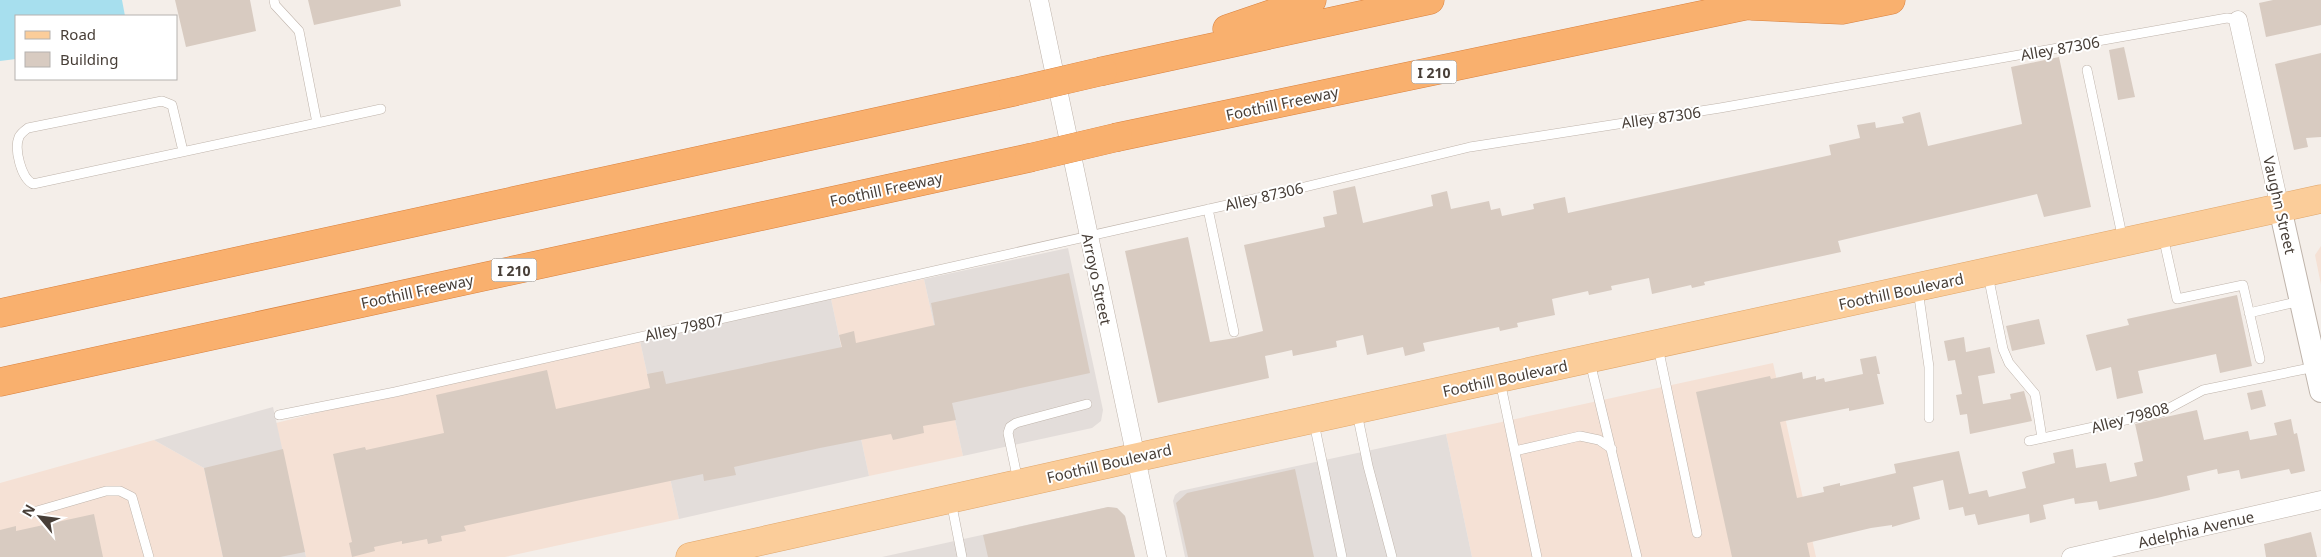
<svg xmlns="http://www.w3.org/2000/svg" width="2321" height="557" viewBox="0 0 2321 557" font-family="'Noto Sans',sans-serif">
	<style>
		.commercial { fill: #f5e1d5 }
		.industrial { fill: #e3ddda }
		.water { fill: #a7dfee }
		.building { fill: #d8cbc1 }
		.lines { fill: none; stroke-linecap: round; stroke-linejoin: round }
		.service-casing { stroke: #bfb4ab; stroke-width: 10 }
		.minor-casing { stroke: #bfb4ab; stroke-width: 19 }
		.tertiary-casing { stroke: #bfb4ab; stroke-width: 24 }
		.primary-casing { stroke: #e0a66a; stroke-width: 29 }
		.motorway-casing { stroke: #d9813e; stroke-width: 29 }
		.service { stroke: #fff; stroke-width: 9 }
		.minor { stroke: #fff; stroke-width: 18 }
		.tertiary { stroke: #fff; stroke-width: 22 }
		.primary { stroke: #fbcd9a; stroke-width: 28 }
		.motorway { stroke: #f9b06e; stroke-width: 28 }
		.motorway-bridge-casing { stroke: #d9813e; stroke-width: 29; stroke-linecap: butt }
		.motorway-bridge { stroke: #f9b06e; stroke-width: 28 }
		.labels { text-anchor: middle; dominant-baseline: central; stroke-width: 4; stroke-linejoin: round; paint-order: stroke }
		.shield { fill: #fff; stroke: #7e7873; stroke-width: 1 }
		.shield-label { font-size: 14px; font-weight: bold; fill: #473e37 }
		.street-label { font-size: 15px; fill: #473e37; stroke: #fff }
	</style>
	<rect width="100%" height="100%" fill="#f4eee9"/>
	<path class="commercial" d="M2321,246v39l-6,-30z
		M924,279l39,177 -94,20 -38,-177z
		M640,341l39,178 -174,38h-199l-30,-134 80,-20z
		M1773,363l43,194h-344l-26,-123z
		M154,440l50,28 19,89h-223v-74z"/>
	<path class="industrial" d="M1068,248l35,162 -2,11 -9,7 -129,28 -39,-177z
		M831,299l38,177 -190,43 -39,-178z
		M273,407l33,150h-83l-19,-89 -50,-28z
		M1446,434l26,123h-287l-12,-56 2,-6 5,-4z
		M1108,507l9,1 8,8 10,41h-253z"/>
	<path class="water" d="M0,0h122l3,16h-109v43l-16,2z"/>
	<path class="building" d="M175,0h75l6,31 -70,16z
		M308,0h92l1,6 -87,19z
		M2273,0h48v25l-55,12 -7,-34z
		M2124,47l11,50 -17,3 -9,-50z
		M2321,53v84l-15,1 2,9 -14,3 -19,-86z
		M2059,57l32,150 -47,10 -7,-23 -199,47 3,11 -137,30 1,3 -13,3 -1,-3 -39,9 -3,-16 -38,8 1,4 -23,5 -1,-4 -36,8 3,16 -38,8 1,4 -18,4 -1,-4 -76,16 2,8 -20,5 -2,-9 -36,8 -4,-20 -27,6 1,6 -44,9 -1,-6 -27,6 4,22 -111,25 -33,-152 63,-14 22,105 25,-4 28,-7 -19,-86 81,-18 -2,-10 14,-3 -4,-23 22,-5 8,37 70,-17 -2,-11 16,-4 4,18 38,-8 2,9 9,-2 2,8 32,-7 -1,-5 32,-7 3,16 263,-58 -2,-10 31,-7 -3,-13 18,-3 1,6 28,-5 -2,-6 18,-5 8,34 94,-22 -11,-57z
		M1069,273l21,100 -138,30 4,17 -33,6 1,7 -31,7 -2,-6 -71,14 -86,19 2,8 -32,6 -1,-7 -127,27 -112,25 2,5 -25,5 1,5 -14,3 -1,-5 -25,5v-3l-28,6 1,4 -23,6 -3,-14 3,-1 -19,-88 32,-7 1,3 78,-17 -8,-38 111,-25 9,39 94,-21 -3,-14 16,-3 3,13 176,-37 -3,-12 15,-4 2,12 79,-18 -4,-22z
		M2237,295l15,71 -32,7 -4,-19 -78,17 5,22 -26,6 -6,-32 -15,4 -10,-36 43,-10 -2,-6z
		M2039,319l6,25 -33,7 -6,-25z
		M1964,337l2,15 24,-5 5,26 -17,3 5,28 28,-5 -1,-5 14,-3 8,30 -62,13 -3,-20 -7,1 -4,-20 6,-1 -7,-34 -7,1 -4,-20z
		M1876,356l4,18h-3l7,30 -35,7v-3l-69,14 17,76 27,-6 -1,-5 17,-4v3l56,-13 -2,-9 65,-13 10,43 18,-4 2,7 37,-9 -4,-16 33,-9 -2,-10 20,-4 3,19 30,-5 4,19 27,-6 -3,-13 9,-2 -8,-37 62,-14 7,30 44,-9 2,9 27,-5 -3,-12 17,-4 3,15 3,-1 8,38 -14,3 -2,-5 -48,10 -2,-9 -21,4 -1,-5 -30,7 3,14 -33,8 -58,12 -2,-9 -22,3 -1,-6 -31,7 3,14 -16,4 -1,-9 -51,11 -3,-11 -10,2 -2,-9 -14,3 -6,-30 -30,7 7,32 -28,8v-2l-21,3 -64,15 3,14h-78l-36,-165 74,-16 1,3 31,-7 1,7 13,-3v4l8,-2 1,4 38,-8 -3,-15z
		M2262,390l4,16 -15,4 -4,-17z
		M283,449l22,103 -25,5h-57l-19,-89z
		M1295,469l19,88h-126l-12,-54 11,-10z
		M1108,507l9,1 8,8 10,41h-147l-5,-22z
		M94,514l9,43h-103v-27l16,-4v5z
		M2311,532l6,25h-51l-2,-13z"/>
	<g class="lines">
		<g class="service-casing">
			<path id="service" d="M2087,70l36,170
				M317,123l64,-14
				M183,151l-11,-46 -10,-4 -134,27c-4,3 -7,5 -9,9 -5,12 2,41 14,47l284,-61 -18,-92 -24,-26 -1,-5
				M1208,209l26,123
				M2163,236l14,63 66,-14 17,74
				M1988,275l15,74 6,14 26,31 7,44
				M1918,290l11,77v51
				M2249,313l51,-12
				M1658,347l39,186
				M1590,362l47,195
				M1500,381l37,176
				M1357,413l11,53 24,91
				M279,415l116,-23 401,-90 471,-106 203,-49 250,-39 507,-90 11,2
				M1314,423l28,134
				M2029,441l133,-29 41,-22 112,-23
				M1515,451l65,-15 19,4 13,9
				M1018,481l-10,-48 2,-6 6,-4 71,-19
				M951,501l11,56
				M30,513l76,-22h14l12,6 17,60"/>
		</g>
		<g class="minor-casing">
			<path id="minor" d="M1039,0l118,557
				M2238,20l42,188
				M2071,557l250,-57"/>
		</g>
		<g class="tertiary-casing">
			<path id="tertiary" d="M2280,208l41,183"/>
		</g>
		<g class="primary-casing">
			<path id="primary" d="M690,557l444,-99 1187,-259"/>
		</g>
		<g class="motorway-casing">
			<path id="motorway" d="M1752,6l90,4 49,-10
				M1227,29l85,-29
				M1103,71l327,-71
				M1118,137l655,-137
				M0,313l1013,-221
				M0,382l1029,-224"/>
		</g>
		<use href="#service" class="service"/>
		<use href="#minor" class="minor"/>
		<use href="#tertiary" class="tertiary"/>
		<use href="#primary" class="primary"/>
		<use href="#motorway" class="motorway"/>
		<g class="motorway-bridge-casing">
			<path id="motorway-bridge" d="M1013,92l90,-21
				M1029,158l89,-21"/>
		</g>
		<use href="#motorway-bridge" class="motorway-bridge"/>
	</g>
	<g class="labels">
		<g class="shield">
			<rect x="1411.5" y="60.5" width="45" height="23" rx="4"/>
			<rect x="491.5" y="258.5" width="45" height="23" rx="4"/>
		</g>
		<g class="shield-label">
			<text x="1434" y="72">I 210</text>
			<text x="514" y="270">I 210</text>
		</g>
		<g class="street-label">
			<text transform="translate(2060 48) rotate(-10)">Alley 87306</text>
			<text transform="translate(1282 103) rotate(-12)">Foothill Freeway</text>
			<text transform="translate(1661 117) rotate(-8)">Alley 87306</text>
			<text transform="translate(886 189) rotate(-12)">Foothill Freeway</text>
			<text transform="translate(1264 196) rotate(-13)">Alley 87306</text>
			<text transform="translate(2280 205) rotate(77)">Vaughn Street</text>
			<text transform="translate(1097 279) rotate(78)">Arroyo Street</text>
			<text transform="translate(417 291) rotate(-12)">Foothill Freeway</text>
			<text transform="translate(1901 291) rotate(-12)">Foothill Boulevard</text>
			<text transform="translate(684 327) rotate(-12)">Alley 79807</text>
			<text transform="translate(1505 378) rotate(-12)">Foothill Boulevard</text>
			<text transform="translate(2130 417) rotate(-15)">Alley 79808</text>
			<text transform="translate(1109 463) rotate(-13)">Foothill Boulevard</text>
			<text transform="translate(2196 529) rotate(-13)">Adelphia Avenue</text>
		</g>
	</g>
	<rect x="15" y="15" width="162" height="65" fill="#ffffff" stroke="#b5b2af"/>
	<rect x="25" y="31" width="25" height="8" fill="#fbcd9a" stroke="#b5b2af"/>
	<text x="60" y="40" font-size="15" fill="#473e37">Road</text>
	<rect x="25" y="52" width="25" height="15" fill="#d8cbc1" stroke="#b5b2af"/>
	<text x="60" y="65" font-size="15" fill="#473e37">Building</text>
	<g transform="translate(40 517) rotate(299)" stroke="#ffffff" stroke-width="4" paint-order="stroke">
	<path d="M0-4L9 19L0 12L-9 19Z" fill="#473e37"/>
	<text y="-8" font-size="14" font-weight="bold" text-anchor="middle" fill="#473e37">N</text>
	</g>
</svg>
